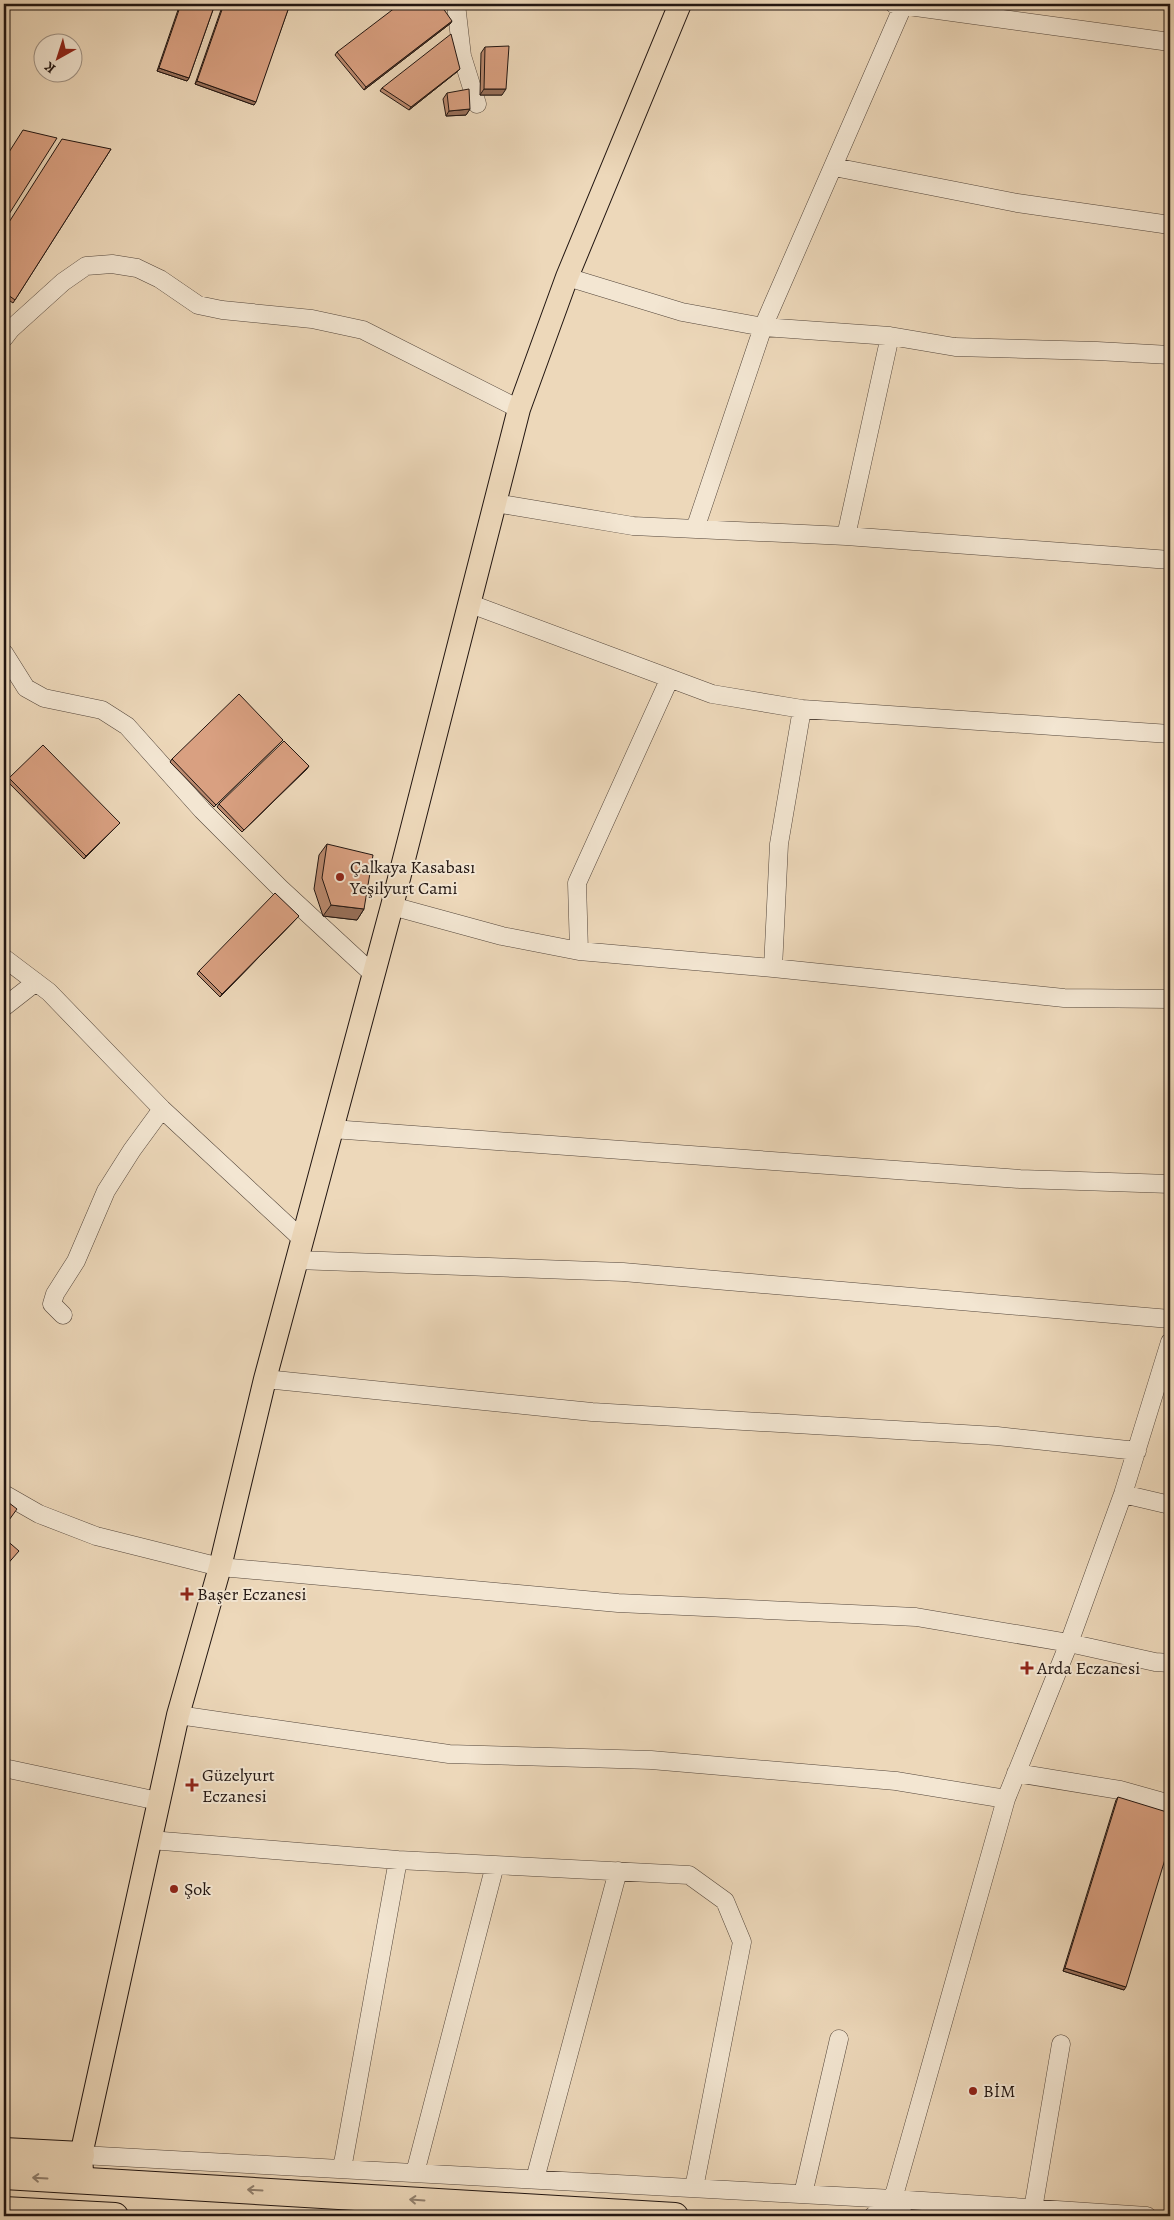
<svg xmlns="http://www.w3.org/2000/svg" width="1174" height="2220" viewBox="0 0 1174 2220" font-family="Alegreya,serif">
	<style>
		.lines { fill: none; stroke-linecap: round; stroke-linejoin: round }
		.minor-casing { stroke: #54463b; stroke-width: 19 }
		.major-casing { stroke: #211511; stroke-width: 24 }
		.highway-casing { stroke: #211511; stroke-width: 28 }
		.minor { stroke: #f3e6d2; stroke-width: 18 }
		.major { stroke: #edd8ba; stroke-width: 22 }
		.highway { stroke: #edd8ba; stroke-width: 26 }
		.wall { fill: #bb8a6f; stroke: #211511 }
		.shaded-wall { fill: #98705a; stroke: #211511 }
		.building { fill: #d9a081; stroke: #211511 }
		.oneway { stroke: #91806e }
		.poi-dot { fill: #8f2418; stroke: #f3e6d2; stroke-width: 2 }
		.labels { text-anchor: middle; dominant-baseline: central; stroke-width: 4; stroke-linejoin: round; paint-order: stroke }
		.poi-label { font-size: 18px; fill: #211511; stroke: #f3e6d2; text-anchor: start }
	</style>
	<rect width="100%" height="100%" fill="#edd8ba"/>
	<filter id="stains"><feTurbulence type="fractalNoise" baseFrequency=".004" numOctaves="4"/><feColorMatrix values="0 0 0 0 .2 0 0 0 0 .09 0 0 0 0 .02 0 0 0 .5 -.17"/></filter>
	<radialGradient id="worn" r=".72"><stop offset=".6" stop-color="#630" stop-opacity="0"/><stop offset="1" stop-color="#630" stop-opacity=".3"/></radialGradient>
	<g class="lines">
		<g class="minor-casing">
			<path id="minor" d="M456,4l6,52 15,48
				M894,4l276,38
				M834,167l183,36 153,22
				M567,277l115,35 81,15 127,9 65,11 142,4 73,4
				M4,338l7,-9 52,-47 23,-16 26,-2 25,4 23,11 38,26 24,5 90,9 51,11 156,79
				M495,503l138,23 213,10 324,24
				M695,529l68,-202 140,-321
				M846,536l44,-200
				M468,603l244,91 90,15 368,25
				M4,653l22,35 18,10 58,12 25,16 75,84 78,78 93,86
				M392,906l110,30 77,15 194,17 291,30 106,1
				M579,951l-2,-68 92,-203
				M4,958l45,34 113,117 140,130
				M773,968l6,-124 23,-135
				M4,1007l32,-25
				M332,1129l688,50 150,5
				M296,1260l327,12 547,47
				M63,1315l-11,-11 3,-10 21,-33 30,-70 26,-41 30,-41
				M265,1379l327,33 405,24 140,15
				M4,1494l35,20 57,22 124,31 398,36 298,14 153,26 86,19 15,1
				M1123,1494l47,11
				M178,1715l271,39 202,6 245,21 110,18
				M4,1768l154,33
				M1016,1773l104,17 50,14
				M150,1840l248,20 291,15 36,26 17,41 -48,246
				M81,2155l812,44 254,17
				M342,2169l56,-309
				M415,2173l80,-308
				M535,2179l83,-308
				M803,2194l36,-155
				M893,2199l11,17
				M1033,2209l28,-165
				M873,2216l20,-17 113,-400 63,-156 54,-149 47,-152"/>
		</g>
		<g class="major-casing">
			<path id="major" d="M82,2172l-1,-17 97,-440 42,-148 45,-188 127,-473 127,-497 48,-132 113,-273"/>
		</g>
		<g class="highway-casing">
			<path id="highway" d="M4,2151l77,4
				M4,2176l671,40
				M4,2210l111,6"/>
		</g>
		<use href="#minor" class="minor"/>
		<use href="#major" class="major"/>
		<use href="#highway" class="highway"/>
	</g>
	<path class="wall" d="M180,4h35l-26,74 -2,3 -30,-10z
		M223,4h67l-36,101 -59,-21z
		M451,23l-87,67 -29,-35 2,-3z
		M485,47l17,48h-22l1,-42z
		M460,69l-2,2 -49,39 -29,-19 2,-3z
		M447,93l23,16 -4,6 -20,1 -3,-17z
		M111,149l-98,154 -9,-6v-67z
		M283,740l-69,67 -44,-45 2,-3z
		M309,766l-67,66 -25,-25 2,-3z
		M9,778l111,45 -36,36 -77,-78z
		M327,844l37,65 -7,11 -34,-4 -9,-27 5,-34z
		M297,918l-77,79 -23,-23 2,-3z
		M1118,1797l6,193 -61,-19 53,-171z"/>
	<path class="shaded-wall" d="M452,21l-1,2 -87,67 2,-3z
		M159,68l30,10 -2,3 -30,-10z
		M460,69l-2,2 -49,39 2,-3z
		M197,81l59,21 -2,3 -59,-21z
		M484,89h22l-4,6h-22z
		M470,109l-4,6 -20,1 3,-5z
		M309,766l-2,3 -65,63 2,-2z
		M120,823l-36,36 2,-3z
		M331,905l33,4 -7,11 -34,-4z
		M299,916l-2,2 -77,79 2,-3z
		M1065,1968l61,19 -2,3 -61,-19z"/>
	<path class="building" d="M181,4h34l-26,74 -30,-10z
		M224,4h66l-34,98 -59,-21z
		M400,4h40l12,17 -86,66 -29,-35z
		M451,34l9,35 -49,38 -29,-19z
		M509,46l-3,43h-22l1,-42z
		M469,89l1,20 -21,2 -2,-18z
		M23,130l34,8 -53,84v-62z
		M62,139l49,10 -96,151 -11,-8v-62z
		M239,694l44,46 -67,65 -44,-46z
		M284,741l25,25 -65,64 -25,-26z
		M43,745l77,78 -34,33 -77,-78z
		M327,844l46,11 -9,54 -33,-4 -9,-27z
		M275,893l24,23 -77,78 -23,-23z
		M4,1499l13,10 -13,18z
		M4,1538l15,13 -15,17z
		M1118,1797l52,16v30l-44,144 -61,-19z"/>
	<defs><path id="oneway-shaft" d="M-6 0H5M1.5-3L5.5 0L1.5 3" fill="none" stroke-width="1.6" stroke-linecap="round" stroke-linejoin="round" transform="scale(1.25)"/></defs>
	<g class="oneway">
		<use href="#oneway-shaft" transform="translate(40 2178) rotate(-177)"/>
		<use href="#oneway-shaft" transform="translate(255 2190) rotate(-177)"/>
		<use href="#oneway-shaft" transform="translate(417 2200) rotate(-176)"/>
	</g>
	<g class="poi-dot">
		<circle cx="340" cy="877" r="5"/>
		<path d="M184.5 1586.5h5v5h5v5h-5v5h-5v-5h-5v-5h5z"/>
		<path d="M1024.5 1660.5h5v5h5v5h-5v5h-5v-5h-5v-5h5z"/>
		<path d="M189.5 1777.5h5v5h5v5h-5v5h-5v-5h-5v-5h5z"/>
		<circle cx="174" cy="1889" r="5"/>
		<circle cx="973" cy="2091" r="5"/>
	</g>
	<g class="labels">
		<g class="poi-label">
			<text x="350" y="867">Çalkaya Kasabası<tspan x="350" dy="21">Yeşilyurt Cami</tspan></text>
			<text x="197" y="1594">Başer Eczanesi</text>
			<text x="1037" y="1668">Arda Eczanesi</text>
			<text x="202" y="1775">Güzelyurt<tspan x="202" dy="21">Eczanesi</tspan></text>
			<text x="184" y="1889">Şok</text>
			<text x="983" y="2091">BİM</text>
		</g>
	</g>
	<rect width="1174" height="2220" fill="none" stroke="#edd8ba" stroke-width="20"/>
	<rect x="5" y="5" width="1164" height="2210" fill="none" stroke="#211511" stroke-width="2.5"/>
	<rect x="10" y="10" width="1154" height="2200" fill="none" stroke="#211511"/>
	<g transform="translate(58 58) rotate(219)"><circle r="24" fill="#f3e6d2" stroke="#9f9285"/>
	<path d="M0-4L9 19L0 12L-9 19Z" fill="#8f2418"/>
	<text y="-8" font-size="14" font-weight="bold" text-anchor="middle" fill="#211511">K</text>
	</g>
	<rect width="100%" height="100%" filter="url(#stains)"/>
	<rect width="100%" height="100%" fill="url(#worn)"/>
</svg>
